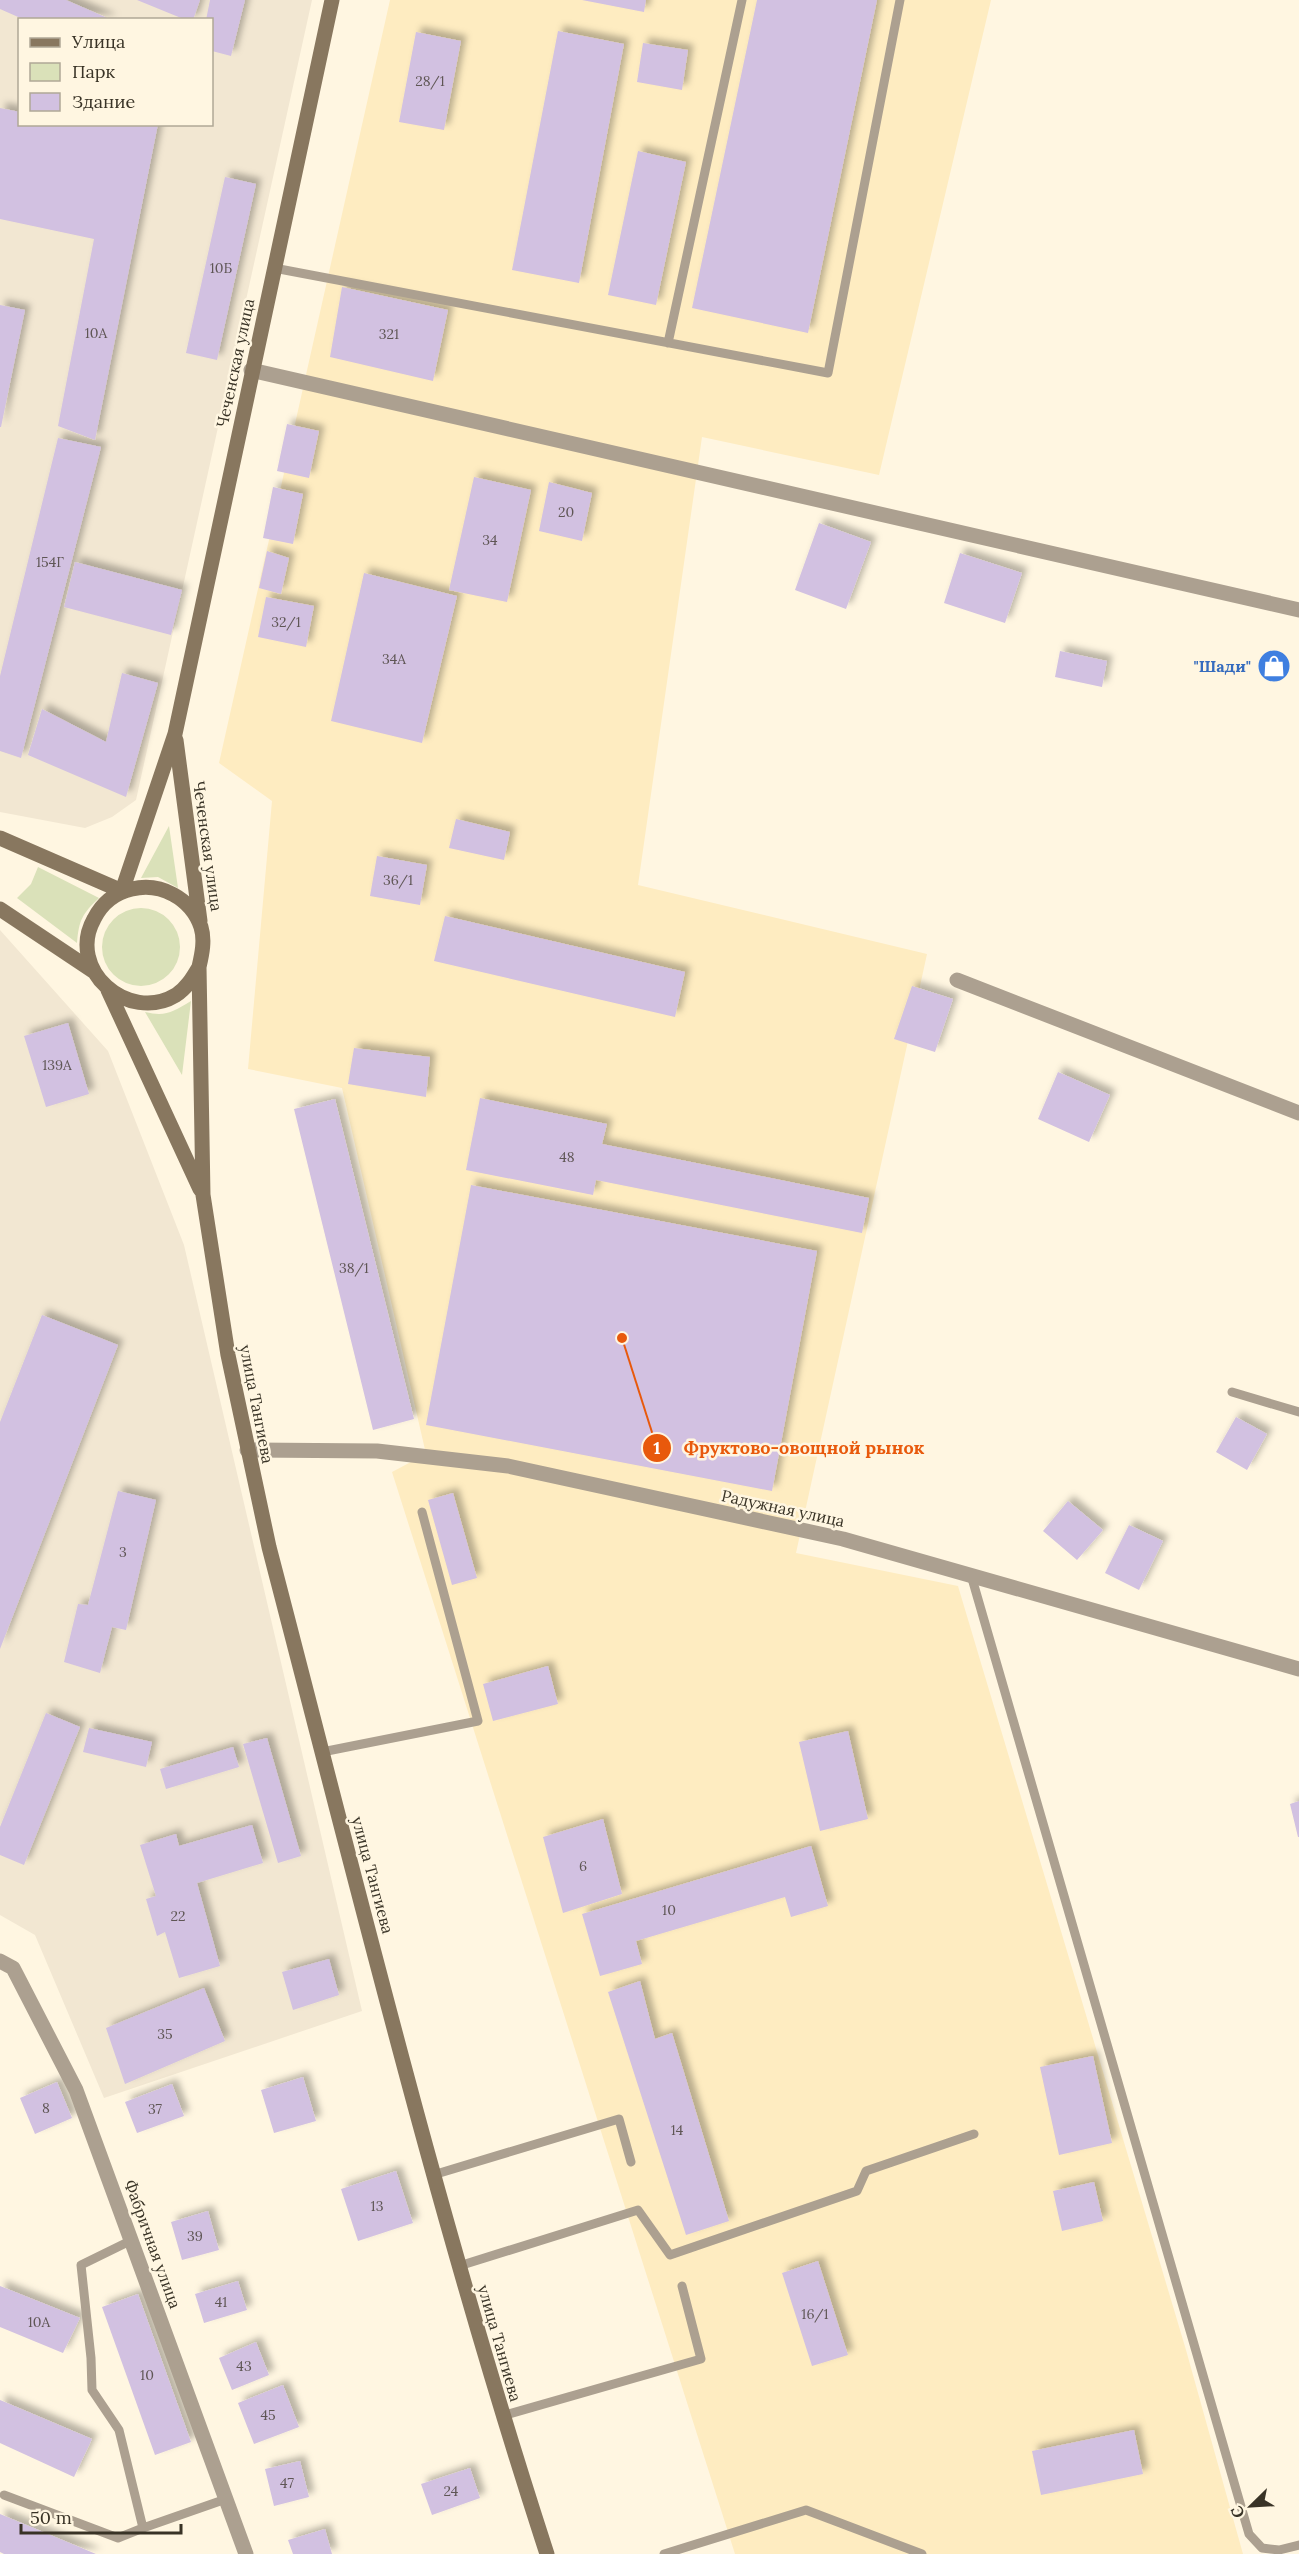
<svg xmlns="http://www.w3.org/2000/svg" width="1299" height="2554" viewBox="0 0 1299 2554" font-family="Lora,serif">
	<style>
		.commercial { fill: #f2e7d2; fill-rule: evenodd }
		.built { fill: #feecc1 }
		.green { fill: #dae1b9 }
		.building { fill: #d2c1e1; filter: url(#shadow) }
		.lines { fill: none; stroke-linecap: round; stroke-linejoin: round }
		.lane { stroke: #aca090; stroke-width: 9 }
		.street { stroke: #aca090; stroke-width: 15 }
		.secondary { stroke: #88775f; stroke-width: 15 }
		.labels { text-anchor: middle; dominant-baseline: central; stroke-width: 5; stroke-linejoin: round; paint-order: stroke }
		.number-label { font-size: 14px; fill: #5f5655 }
		.street-label { font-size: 16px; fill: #393326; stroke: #fff6e1 }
		.shop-label { font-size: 16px; font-weight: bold; fill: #366cbe; stroke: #fff6e1; text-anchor: end }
		.leader { fill: none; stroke: #e8590c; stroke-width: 2 }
		.callout-dot { fill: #e8590c; stroke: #fff6e1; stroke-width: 2 }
		.mark-label { font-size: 18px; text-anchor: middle; font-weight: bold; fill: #fff }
		.callout-label { font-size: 18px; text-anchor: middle; font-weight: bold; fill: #e8590c; stroke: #fff6e1; stroke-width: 5; stroke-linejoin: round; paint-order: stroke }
	</style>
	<defs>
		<filter id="shadow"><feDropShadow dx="5.5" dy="-5.5" stdDeviation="3" flood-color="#0004"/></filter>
	</defs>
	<rect width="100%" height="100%" fill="#fff6e1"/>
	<path class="commercial" d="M0,0h312l-176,800 -24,17 -27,11 -85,-16zM20,20h192v104h-192z
		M0,930l108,121 76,194 178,766 -258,87 -69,-163 -35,-20z"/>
	<path class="built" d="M390,0h601l-112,475 -177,-38 -64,448 289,69 -131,599 162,33 228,764 57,204h-508l-343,-1082 34,-18 -84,-366 -94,-19 24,-268 -53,-38z"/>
	<path class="green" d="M169,826l9,62 -20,-11 -17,1z
		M38,867l61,31c-17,16 -20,22 -22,45l-60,-45 14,-14z
		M102 947a39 39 0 1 1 78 0a39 39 0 1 1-78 0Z
		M191,1001l-9,74 -37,-63c21,5 27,0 46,-11z"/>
	<path class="building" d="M0,0h66l46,20h-87l-25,-11z
		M137,0h63l-7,20h-7z
		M210,0h35l-14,56 -19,-5v-31h-6z
		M582,0h64l-2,12z
		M757,0h120l-69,333 -116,-25z
		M558,31l66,13 -45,239 -67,-13z
		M416,32l45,9 -17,89 -45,-8z
		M643,43l45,7 -6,40 -45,-8z
		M0,108l20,4v12h138l-63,316 -37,-14 36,-187 -94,-20z
		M638,151l48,11 -30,143 -48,-10z
		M225,177l31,7 -39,176 -31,-7z
		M342,287l106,23 -15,71 -103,-24z
		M0,305l25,5 -24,117h-1z
		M287,424l32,7 -10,47 -32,-7z
		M58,438l43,9 -80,311 -21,-7v-75z
		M474,477l57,13 -24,112 -58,-12z
		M549,482l43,11 -10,48 -43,-10z
		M273,487l30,7 -10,50 -30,-6z
		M819,523l52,19 -25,67 -51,-19z
		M267,551l22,7 -8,36 -22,-6z
		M960,553l62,20 -17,50 -61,-20z
		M75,562l107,28 -11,45 -107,-28z
		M364,573l93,23 -35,147 -91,-22z
		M266,597l48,9 -8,41 -48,-10z
		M1060,651l47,10 -5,26 -47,-10z
		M122,673l36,10 -32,114 -98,-42 14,-46 64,33z
		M456,819l54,13 -6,28 -55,-12z
		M377,856l50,9 -7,40 -50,-9z
		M445,916l240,56 -10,45 -241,-56z
		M912,986l41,13 -18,53 -41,-13z
		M68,1023l21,71 -43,13 -22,-71z
		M354,1048l76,9 -4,40 -78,-13z
		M1058,1072l52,23 -21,47 -51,-23z
		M480,1098l127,26 -5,20 267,54 -7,35 -266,-53 -3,15 -127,-25z
		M335,1099l79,320 -41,11 -79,-321z
		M471,1185l346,66 -45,240 -346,-66z
		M42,1315l76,30 -118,304v-227z
		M1236,1417l31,17 -20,36 -31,-18z
		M118,1491l38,9 -30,130 -14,-3 -12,46 -36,-11 14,-58 10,1z
		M453,1493l24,85 -25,7 -24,-85z
		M1068,1501l35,29 -26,30 -34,-29z
		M1129,1525l34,16 -24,49 -34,-17z
		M548,1666l10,38 -65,17 -10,-37z
		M46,1713l34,14 -56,138 -24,-10v-28z
		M89,1728l63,14 -6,25 -63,-15z
		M848,1731l20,88 -48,12 -21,-89z
		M267,1738l34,118 -23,7 -35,-119z
		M233,1747l6,20 -73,22 -6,-20z
		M1299,1801v36h-1l-8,-33z
		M603,1819l19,75 -59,19 -20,-76z
		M252,1825l11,38 -66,20 23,83 -41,12 -14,-46 -8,4 -11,-37 10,-3 -16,-51 36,-11 3,12z
		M811,1846l17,60 -37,11 -6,-20 -149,44 6,23 -42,12 -18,-62z
		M329,1959l10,36 -46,15 -11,-38z
		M640,1981l15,58 17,-6 57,188 -43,14 -78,-243z
		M204,1988l21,53 -100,43 -19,-56z
		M1093,2056l19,87 -53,12 -19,-88z
		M303,2077l13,44 -42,12 -13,-43z
		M57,2082l15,36 -37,16 -15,-36z
		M172,2084l12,32 -47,17 -12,-31z
		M396,2171l17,52 -55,18 -17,-52z
		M1094,2182l9,39 -41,10 -9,-40z
		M208,2211l11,39 -37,10 -11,-38z
		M818,2261l30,94 -36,11 -30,-93z
		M238,2281l9,29 -43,13 -9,-29z
		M0,2286l80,32 -17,35 -63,-26z
		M138,2294l53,148 -36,13 -53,-148z
		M256,2342l13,33 -37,15 -13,-32z
		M283,2385l16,42 -45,17 -16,-41z
		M0,2400l92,39 -18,38 -74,-34z
		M1134,2430l9,44 -102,21 -9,-44z
		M300,2461l9,36 -35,9 -9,-37z
		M470,2468l10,30 -48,17 -11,-31z
		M0,2514l96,40h-92l-4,-2z
		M325,2529l7,25h-39l-5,-14z"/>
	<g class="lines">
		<path class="lane" d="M274,268l554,105 72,-373
			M668,343l74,-343
			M1232,1392l67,20
			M971,1575l278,959 13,14 17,2 20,-5
			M322,1752l156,-31 -56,-209
			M433,2175l186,-56 12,43
			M132,2240l-51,25 10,93 1,32 27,40 24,98 83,-29
			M459,2266l179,-56 32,45 187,-64 9,-20 108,-37
			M502,2416l199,-57 -19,-73
			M4,2495l114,43 25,-10
			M664,2554l142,-44 116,44"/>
		<path class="street" d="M251,370l1048,240
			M957,980l342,133
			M247,1450l130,1 131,15 335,73 456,130
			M0,1961l13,7 63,122 170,464"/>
		<path class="secondary" d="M176,740l24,181
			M0,838l122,53 53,-157 157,-734
			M0,909l93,62
			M199,967c-6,10 -12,21 -23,28 -48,29 -110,-26 -82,-76 8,-16 20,-26 38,-30 28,-7 59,9 69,38 4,13 1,27 -2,40l4,228 25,160 41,192c88,337 170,676 278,1007
			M108,990l92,199"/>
	</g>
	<defs>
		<g id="shop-disc" transform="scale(1.725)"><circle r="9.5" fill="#3f7fe0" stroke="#fff6e1"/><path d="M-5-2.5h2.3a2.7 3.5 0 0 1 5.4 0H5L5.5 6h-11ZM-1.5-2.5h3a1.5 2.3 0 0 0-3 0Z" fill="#fff"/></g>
	</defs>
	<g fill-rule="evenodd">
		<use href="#shop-disc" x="1274" y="666"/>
	</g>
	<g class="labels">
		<g class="number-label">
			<text x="430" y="81">28/1</text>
			<text x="221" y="268">10Б</text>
			<text x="96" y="333">10А</text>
			<text x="389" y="334">321</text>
			<text x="566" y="512">20</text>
			<text x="490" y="540">34</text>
			<text x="50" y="562">154Г</text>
			<text x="286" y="622">32/1</text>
			<text x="394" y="659">34А</text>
			<text x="398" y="880">36/1</text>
			<text x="57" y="1065">139А</text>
			<text x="567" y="1157">48</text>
			<text x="354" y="1268">38/1</text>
			<text x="123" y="1552">3</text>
			<text x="583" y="1866">6</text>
			<text x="669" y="1910">10</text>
			<text x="178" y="1916">22</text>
			<text x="165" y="2034">35</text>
			<text x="46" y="2108">8</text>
			<text x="155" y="2109">37</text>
			<text x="677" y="2130">14</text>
			<text x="377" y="2206">13</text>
			<text x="195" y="2236">39</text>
			<text x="221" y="2302">41</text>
			<text x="815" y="2314">16/1</text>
			<text x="39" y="2322">10А</text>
			<text x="244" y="2366">43</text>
			<text x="147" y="2375">10</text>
			<text x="268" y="2415">45</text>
			<text x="287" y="2483">47</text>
			<text x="451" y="2491">24</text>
		</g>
		<g class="street-label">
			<text transform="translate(235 363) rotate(-78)">Чеченская улица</text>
			<text transform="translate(208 846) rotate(82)">Чеченская улица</text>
			<text transform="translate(257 1404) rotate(79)">улица Тангиева</text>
			<text transform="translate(783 1508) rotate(12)">Радужная улица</text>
			<text transform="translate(373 1875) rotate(75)">улица Тангиева</text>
			<text transform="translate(153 2244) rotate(70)">Фабричная улица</text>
			<text transform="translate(500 2343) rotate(74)">улица Тангиева</text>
		</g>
		<g class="shop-label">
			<text x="1251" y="666">"Шади"</text>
		</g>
	</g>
	<path class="leader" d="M622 1338L657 1448"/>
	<g class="callout-dot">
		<circle cx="622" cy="1338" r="6"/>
		<circle cx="657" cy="1448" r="15"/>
	</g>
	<g class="mark-label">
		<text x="657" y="1454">1</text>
	</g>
	<g class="callout-label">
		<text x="804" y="1454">Фруктово-овощной рынок</text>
	</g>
	<rect x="18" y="18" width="195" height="108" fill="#fff6e1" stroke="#b0a896" stroke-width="1.5"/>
	<rect x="30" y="38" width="30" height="9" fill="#88775f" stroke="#b0a896" stroke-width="1.5"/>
	<text x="72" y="48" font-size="18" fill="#393326">Улица</text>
	<rect x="30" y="63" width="30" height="18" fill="#dae1b9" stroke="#b0a896" stroke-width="1.5"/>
	<text x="72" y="78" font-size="18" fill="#393326">Парк</text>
	<rect x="30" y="93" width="30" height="18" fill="#d2c1e1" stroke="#b0a896" stroke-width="1.5"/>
	<text x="72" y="108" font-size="18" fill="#393326">Здание</text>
	<g transform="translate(1251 2506) rotate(246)" stroke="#fff6e1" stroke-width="4.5" paint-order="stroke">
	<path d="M0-4.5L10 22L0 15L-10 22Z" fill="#393326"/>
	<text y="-9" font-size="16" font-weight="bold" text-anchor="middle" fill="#393326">С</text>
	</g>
	<path d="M21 2524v9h160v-9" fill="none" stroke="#393326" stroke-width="3"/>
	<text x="30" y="2524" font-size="18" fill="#393326" stroke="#fff6e1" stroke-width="4.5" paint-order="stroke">50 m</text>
</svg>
